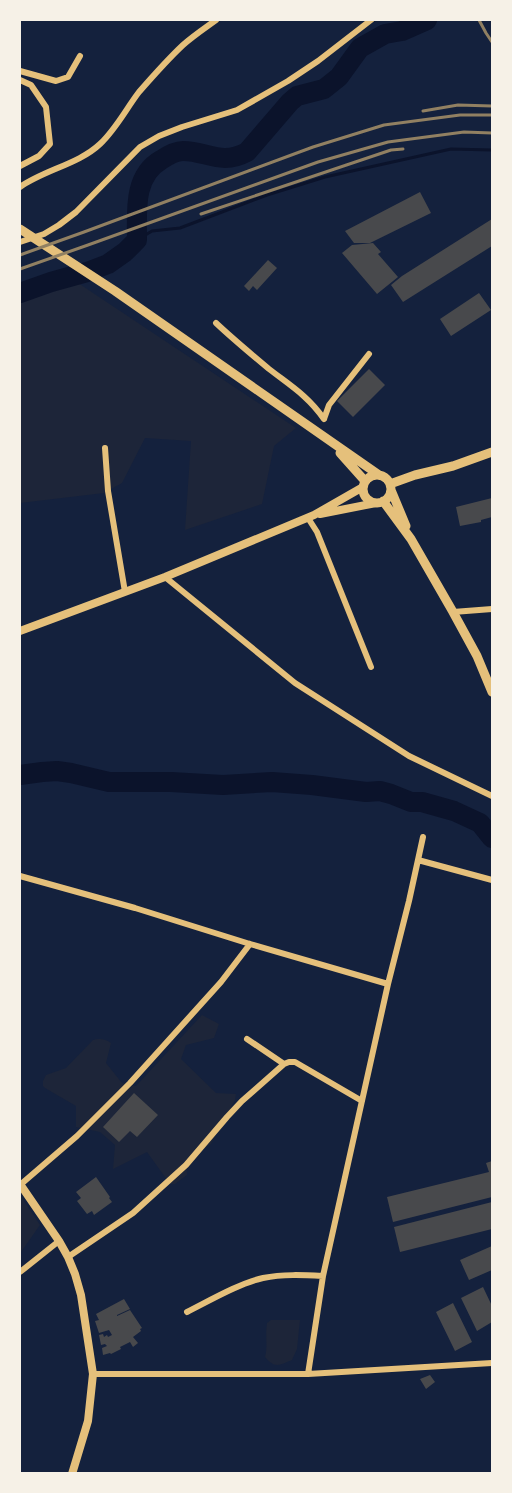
<svg xmlns="http://www.w3.org/2000/svg" width="512" height="1493" viewBox="0 0 512 1493" font-family="'Open Sans',sans-serif">
	<style>
		.green { fill: #1d2539 }
		.lines { fill: none; stroke-linecap: round; stroke-linejoin: round }
		.stream { stroke: #0b132b; stroke-width: 3 }
		.river { stroke: #0b132b; stroke-width: 20 }
		.building { fill: #48494c }
		.minor { stroke: #e5c07b; stroke-width: 6 }
		.tertiary { stroke: #e5c07b; stroke-width: 8 }
		.secondary { stroke: #e5c07b; stroke-width: 9 }
		.rail { stroke: #918062; stroke-width: 3 }
	</style>
	<rect width="100%" height="100%" fill="#14213d"/>
	<path class="green" d="M69,277l227,151 -22,18 -12,58 -77,26 6,-89 -46,-3 -23,45 -18,10 -84,10v-210l31,-11z
		M202,1015l17,9 -5,14 -28,7 -5,14 35,34 20,1 -1,6 -24,44 -25,16 1,15 -12,9h-5l-23,-32 -34,17 2,-24 -15,-13 -24,-5v-21l-31,-18 -2,-2v-5l3,-6 20,-7 27,-28c6,-2 13,-1 18,3l-5,20 16,20 14,3z
		M20,1195l20,30 -19,27h-1z
		M271,1320h29l-3,29 -5,11c-13,5 -17,9 -27,-3 3,-10 0,-22 2,-34z"/>
	<g class="lines">
		<path class="stream" d="M137,240l15,-9 28,-3 87,-33 58,-18 126,-28 41,1"/>
		<path class="river" d="M20,293l31,-11 36,-10 21,-8 17,-12 12,-12c0,-28 -4,-64 24,-80 6,-4 15,-9 22,-9 24,0 38,15 64,1l43,-50 7,-6 27,-7 15,-12 21,-29 25,-14 17,-3 25,-11
			M20,775l22,-3 15,-1 14,2 38,9h62l52,3 49,-3 40,3 54,7 14,-1 11,3 20,8h11l32,9 26,12 12,15"/>
	</g>
	<path class="building" d="M420,192l11,21 -61,30h-16l-9,-12z
		M492,219v27l-89,56 -12,-17 11,-9z
		M373,243l8,9 -3,2 20,23 -21,17 -35,-41 10,-8z
		M268,260l9,8 -20,22 -4,-4 -4,5 -5,-5z
		M479,293l12,17 -40,26 -11,-17z
		M369,369l16,16 -32,32 -16,-16z
		M492,498v19l-11,3v2l-21,4 -4,-19z
		M134,1093l24,22 -21,22 -7,-6 -11,11 -16,-15z
		M492,1161v36l-99,25 -6,-25 102,-25 -3,-9z
		M96,1177l14,20 -1,1 3,4 -18,13 -2,-4 -5,3 -10,-13 4,-3 -5,-6z
		M492,1202v27l-92,23 -6,-25z
		M492,1246v24l-23,10 -9,-20z
		M483,1287l9,19v16l-15,9 -16,-33z
		M124,1299l6,10 -13,6v1l13,-6 12,18 -2,1 1,2 -8,6 5,6 -5,4 -3,-5 -10,5 1,2 -10,5 -1,-1 -7,2 -1,-7 5,-2 -2,-2 -4,1 -2,-10 4,-1 1,3 3,-2 1,2 4,-2 -3,-5 -10,3 -4,-12 4,-1 -3,-6z
		M453,1303l19,39 -17,9 -19,-39z
		M430,1375l5,7 -9,7 -6,-10z"/>
	<g class="lines">
		<path class="minor" d="M20,71l36,10 12,-4 12,-21
			M20,80l11,5 15,22 4,37 -11,12 -19,10
			M20,187c24,-17 59,-23 80,-43 16,-15 26,-35 39,-52 14,-16 29,-33 44,-47 10,-9 22,-17 33,-25
			M20,242l24,-8 15,-9 17,-13 64,-65 19,-11 23,-9 55,-17 51,-29 30,-20 53,-41
			M216,323c17,16 35,31 53,46 22,17 39,27 55,50
			M324,419l5,-14 40,-51
			M105,448l3,43 17,101
			M308,518l9,14 54,135
			M165,577l130,106 114,73 83,40
			M453,612l39,-3
			M418,860l74,20
			M20,876l115,32 115,36 138,40
			M247,1039l37,25
			M20,1185l57,-49 53,-53 91,-101 29,-38
			M68,1257l65,-44 53,-48 41,-48 15,-16 42,-37 5,-2h6l67,39
			M20,1272l39,-31
			M187,1312c22,-11 53,-29 76,-34 20,-4 40,-3 60,-2
			M93,1374h215l184,-11
			M308,1374l15,-98 65,-292 21,-83 14,-64"/>
		<path class="tertiary" d="M320,514l56,-11
			M20,631l145,-54 149,-62 49,-28
			M20,1184l39,57 9,16 7,17 6,21 12,79 -5,47 -16,53"/>
		<path class="secondary" d="M20,229l95,62 264,184
			M340,453l25,28
			M363 489a14 14 0 1 1 28 0a14 14 0 1 1-28 0Z
			M390,484l25,-9 38,-9 39,-14
			M391,490l15,36
			M383,501l28,38 42,73 24,44 15,36"/>
		<path class="rail" d="M479,20l7,13 6,9
			M423,111l35,-6 34,1
			M201,214l190,-64 12,-1
			M20,255l64,-23 229,-85 71,-22 76,-10h32
			M20,269l68,-24 230,-83 70,-20 76,-10 28,1"/>
	</g>
	<rect width="512" height="1493" fill="none" stroke="#f6f1e7" stroke-width="42"/>
</svg>
